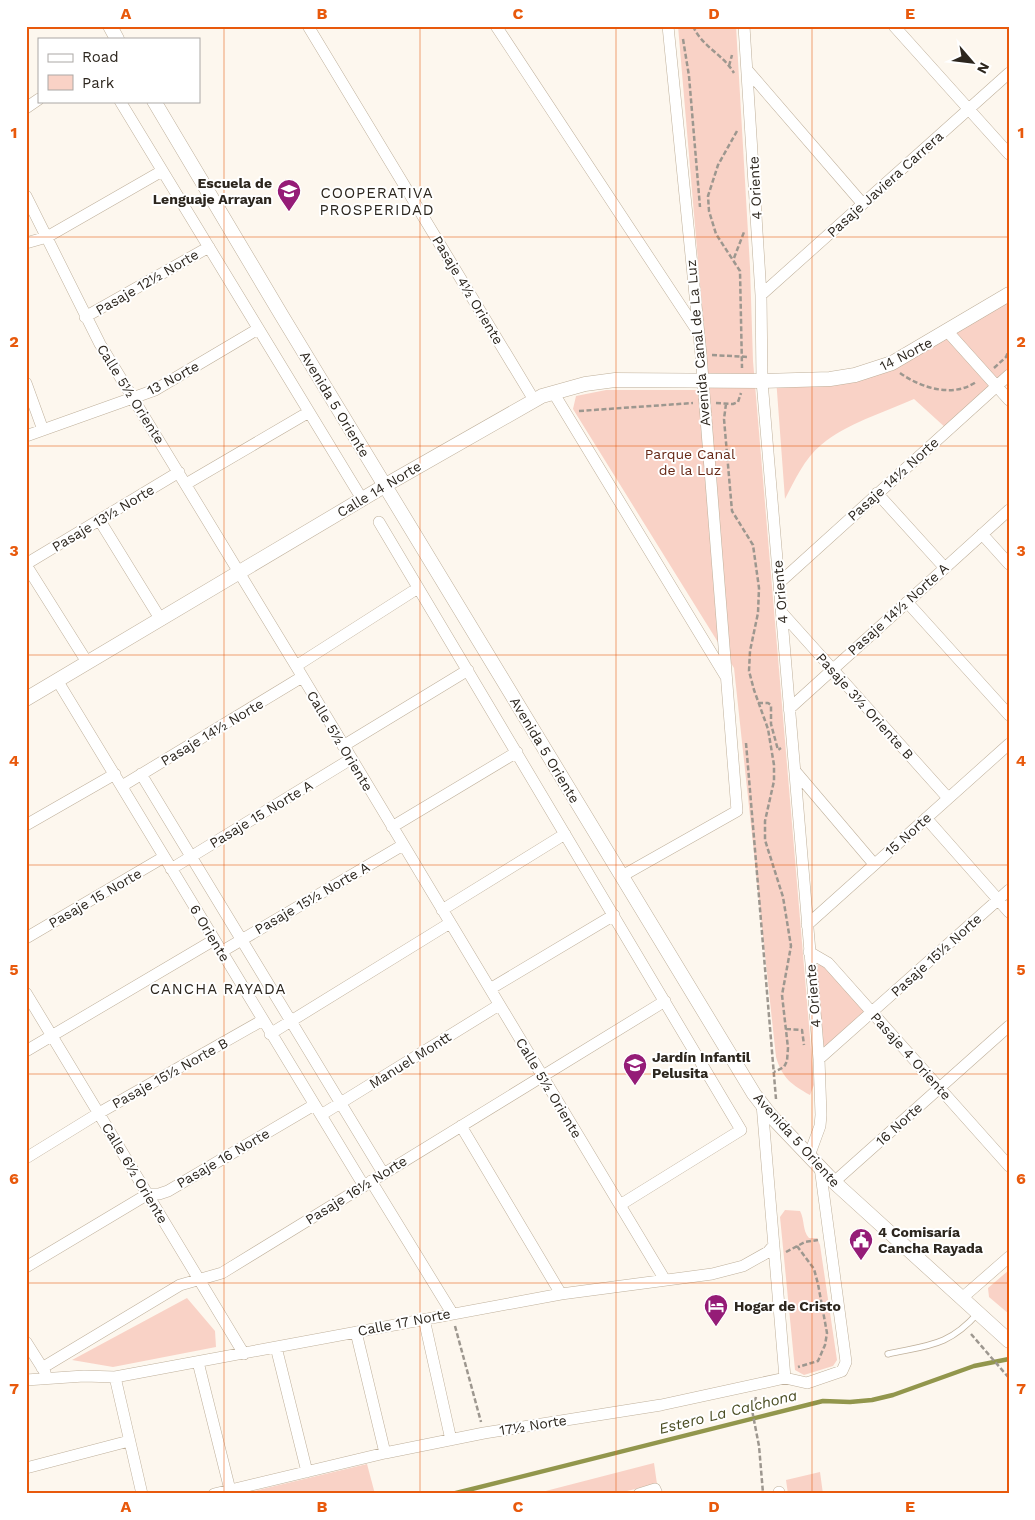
<svg xmlns="http://www.w3.org/2000/svg" width="1035" height="1520" viewBox="0 0 1035 1520" font-family="'Work Sans',sans-serif">
	<style>
		.green { fill: #f9d2c6 }
		.lines { fill: none; stroke-linecap: round; stroke-linejoin: round }
		.stream { stroke: #92964c; stroke-width: 4.5 }
		.service-casing { stroke: #bfb09b; stroke-width: 7 }
		.minor-casing { stroke: #bfb09b; stroke-width: 12 }
		.tertiary-casing { stroke: #bfb09b; stroke-width: 15 }
		.path { stroke: #9d978f; stroke-width: 2.5; stroke-dasharray: 5 2.5; stroke-linecap: butt }
		.service { stroke: #fff; stroke-width: 5.5 }
		.minor { stroke: #fff; stroke-width: 11 }
		.tertiary { stroke: #fff; stroke-width: 14 }
		.grid { fill: none; stroke: #e8590c; stroke-width: 1; stroke-opacity: 0.55 }
		.labels { text-anchor: middle; dominant-baseline: central; stroke-width: 4; stroke-linejoin: round; paint-order: stroke }
		.poi-label { font-size: 14px; font-weight: bold; fill: #2c261e; stroke: #fff; text-anchor: start }
		.street-label { font-size: 14px; fill: #2c261e; stroke: #fff }
		.park-label { font-size: 14px; fill: #662815; stroke: #fff }
		.neighbourhood-label { font-size: 15px; letter-spacing: 1px; fill: #2c261e; stroke: #fff }
		.water-label { font-size: 15px; font-style: italic; fill: #494c22; stroke: #fff }
		.neatline { fill: none; stroke: #e8590c; stroke-width: 2 }
		.grid-label { font-size: 16px; text-anchor: middle; font-weight: bold; fill: #e8590c }
	</style>
	<rect width="100%" height="100%" fill="#fdf7ee"/>
	<path class="green" d="M678,26h58l14,241 3,94 61,724 -4,10c-18,-10 -28,-17 -34,-38l-42,-389 -161,-259 3,-13 30,-6h103z
		M1009,297v76l-62,56 -33,-30c-31,14 -67,24 -93,46 -17,14 -26,35 -36,54l-9,-121 102,-4z
		M821,963l42,47v4l-36,33h-4l-7,-80z
		M785,1210l15,1c5,9 2,19 9,27h8l3,7 17,115 -4,6 -29,9 -9,-5 -15,-153z
		M1009,1270v44l-20,-17 -1,-9z
		M187,1298l28,33 1,16 -103,20 -41,-7z
		M654,1463l3,21 -43,10h-80z
		M367,1464l8,30h-134z
		M820,1472l3,22h-35l-2,-14z"/>
	<g class="lines">
		<path class="stream" d="M452,1494l371,-93 27,1 22,-2 21,-5 81,-29 35,-7"/>
		<g class="service-casing">
			<path id="service" d="M888,1354c41,-9 61,-8 90,-41"/>
		</g>
		<g class="minor-casing">
			<path id="minor" d="M308,26l226,374
				M496,26l200,303
				M744,26l17,269 1,86 57,678 2,56 -1,11 -11,30
				M894,26l115,128
				M748,71l114,132
				M120,101l242,398
				M26,108l13,-9
				M26,196l74,148 196,322 369,614
				M26,243l21,-6 115,-66
				M761,295l248,-222
				M85,317l124,-70
				M948,332l61,68
				M26,383l17,47
				M553,392l173,285
				M26,436l129,-46 103,-61
				M186,484l123,-72
				M877,493l68,75
				M100,521l61,99
				M379,522l362,608 -121,75
				M982,534l27,30
				M26,564l153,-92
				M26,565l61,97
				M779,583l230,-208
				M907,602l102,113
				M783,614l165,184
				M296,666l122,-78
				M57,680l307,506
				M789,709l220,-199
				M343,746l125,-76
				M795,771l79,93
				M141,774l242,399
				M122,786l180,-109
				M926,818l83,94
				M26,825l89,-51
				M392,827l125,-75
				M171,869l180,-110
				M622,876l115,-65 -36,-456 -33,-329
				M442,910l123,-76
				M807,925l202,-181
				M26,938l138,-81
				M221,952l182,-107
				M809,952l19,11 181,203
				M490,989l124,-74
				M26,993l218,361
				M270,1034l180,-111
				M26,1051l188,-111
				M819,1059l190,-169
				M762,1104l23,274
				M321,1115l178,-110
				M461,1126l100,168
				M26,1158l73,-45 164,-93
				M371,1181l81,132
				M834,1182l175,-156
				M26,1267l122,-73h11l9,-3 146,-86
				M962,1298l47,-41
				M424,1319l27,121
				M356,1332l29,121
				M26,1342l19,30
				M276,1347l31,125
				M198,1362l32,128
				M42,1368l138,-83 42,-12 443,-272
				M115,1377l27,117
				M26,1380l58,-4 31,1 446,-83 151,-20 31,-8 25,-14 6,-7
				M26,1468l103,-27
				M779,1492v2
				M214,1494l171,-41 99,-20 177,-28 124,-27 22,5 35,-12 4,-9 -26,-195
				M639,1494l16,-5 2,5"/>
		</g>
		<g class="tertiary-casing">
			<path id="tertiary" d="M110,26l7,13
				M154,101l128,215 472,778 17,22 63,66 175,159
				M26,699l365,-217 151,-86 43,-12 30,-4 147,1 68,-2 25,-4 37,-12 117,-69"/>
		</g>
		<path class="path" d="M693,26c9,21 30,28 41,47
			M683,39l6,37 11,131
			M729,66l3,-11
			M737,131l-19,34 -10,31 1,15 7,23 24,37 2,97
			M734,258l10,-26
			M712,355l37,2
			M994,368l12,-11 3,-7
			M900,373c21,15 53,25 76,9
			M716,403l17,1 5,-2 3,-9
			M726,404l-2,15 8,92 21,34 6,43 -1,25 -8,38 -1,20 5,19 14,39 6,36v16l-9,40v19l18,57 8,49 -9,49 6,53 -1,13 -3,6 -10,5
			M579,411l114,-8
			M758,703h10l3,2v19l7,26 3,-2
			M746,743l30,356
			M786,1029l16,1 2,15
			M797,1246l17,23 4,15 9,49 -2,12 -7,16 -20,6
			M786,1252l19,-10 13,-2
			M455,1326l26,96
			M971,1334l38,44
			M756,1397l-4,13 7,36 4,47h5"/>
		<use href="#service" class="service"/>
		<use href="#minor" class="minor"/>
		<use href="#tertiary" class="tertiary"/>
	</g>
	<path class="grid" d="M224,26v1468M420,26v1468M616,26v1468M812,26v1468M26,237h983M26,446h983M26,655h983M26,865h983M26,1074h983M26,1283h983"/>
	<defs>
		<g id="school-pin" transform="scale(1.25)"><path d="M0 17L-7.5 6A9.5 9.5 0 1 1 7.5 6Z" fill="#951c77" stroke="#fff"/><path d="M0-5L7-2L0 1L-7-2ZM-4 1L0 2.5L4 1V4Q0 6-4 4Z" fill="#fff"/></g>
		<g id="civic-pin" transform="scale(1.25)"><path d="M0 17L-7.5 6A9.5 9.5 0 1 1 7.5 6Z" fill="#951c77" stroke="#fff"/><path d="M-.6-6.5H3V-4.5H.6V-3L4-1V1h2V6H-6V1h2V-1L-.6-3ZM-1.2 2.5V6h2.4V2.5Z" fill="#fff"/></g>
		<g id="hotel-pin" transform="scale(1.25)"><path d="M0 17L-7.5 6A9.5 9.5 0 1 1 7.5 6Z" fill="#951c77" stroke="#fff"/><path d="M-6-4.5h1.5V1H6V5H4.5V3h-9V5H-6ZM-4 0a1.8 1.8 0 1 1 3.6 0ZM.5 0V-2.5h3Q6-2.5 6 0Z" fill="#fff"/></g>
	</defs>
	<g fill-rule="evenodd">
		<use href="#school-pin" x="289" y="191"/>
		<use href="#school-pin" x="635" y="1065"/>
		<use href="#civic-pin" x="861" y="1240"/>
		<use href="#hotel-pin" x="716" y="1306"/>
	</g>
	<g class="labels">
		<g class="poi-label">
			<text x="272" y="183" text-anchor="end">Escuela de<tspan x="272" dy="16">Lenguaje Arrayan</tspan></text>
			<text x="652" y="1057">Jardín Infantil<tspan x="652" dy="16">Pelusita</tspan></text>
			<text x="878" y="1232">4 Comisaría<tspan x="878" dy="16">Cancha Rayada</tspan></text>
			<text x="734" y="1306">Hogar de Cristo</text>
		</g>
		<g class="street-label">
			<text transform="translate(885 184) rotate(-42)">Pasaje Javiera Carrera</text>
			<text transform="translate(755 188) rotate(-93)">4 Oriente</text>
			<text transform="translate(147 282) rotate(-30)">Pasaje 12½ Norte</text>
			<text transform="translate(468 290) rotate(59)">Pasaje 4½ Oriente</text>
			<text transform="translate(698 343) rotate(-95)">Avenida Canal de La Luz</text>
			<text transform="translate(906 354) rotate(-27)">14 Norte</text>
			<text transform="translate(173 378) rotate(-28)">13 Norte</text>
			<text transform="translate(131 394) rotate(58)">Calle 5½ Oriente</text>
			<text transform="translate(335 404) rotate(59)">Avenida 5 Oriente</text>
			<text transform="translate(893 479) rotate(-42)">Pasaje 14½ Norte</text>
			<text transform="translate(379 489) rotate(-31)">Calle 14 Norte</text>
			<text transform="translate(103 518) rotate(-31)">Pasaje 13½ Norte</text>
			<text transform="translate(780 592) rotate(-95)">4 Oriente</text>
			<text transform="translate(898 609) rotate(-42)">Pasaje 14½ Norte A</text>
			<text transform="translate(865 706) rotate(48)">Pasaje 3½ Oriente B</text>
			<text transform="translate(212 732) rotate(-31)">Pasaje 14½ Norte</text>
			<text transform="translate(340 741) rotate(59)">Calle 5½ Oriente</text>
			<text transform="translate(545 750) rotate(59)">Avenida 5 Oriente</text>
			<text transform="translate(261 814) rotate(-31)">Pasaje 15 Norte A</text>
			<text transform="translate(908 834) rotate(-42)">15 Norte</text>
			<text transform="translate(95 898) rotate(-30)">Pasaje 15 Norte</text>
			<text transform="translate(312 898) rotate(-30)">Pasaje 15½ Norte A</text>
			<text transform="translate(210 933) rotate(59)">6 Oriente</text>
			<text transform="translate(936 955) rotate(-42)">Pasaje 15½ Norte</text>
			<text transform="translate(813 996) rotate(-95)">4 Oriente</text>
			<text transform="translate(911 1056) rotate(48)">Pasaje 4 Oriente</text>
			<text transform="translate(410 1060) rotate(-32)">Manuel Montt</text>
			<text transform="translate(170 1073) rotate(-29)">Pasaje 15½ Norte B</text>
			<text transform="translate(549 1088) rotate(59)">Calle 5½ Oriente</text>
			<text transform="translate(899 1124) rotate(-42)">16 Norte</text>
			<text transform="translate(797 1140) rotate(48)">Avenida 5 Oriente</text>
			<text transform="translate(223 1158) rotate(-30)">Pasaje 16 Norte</text>
			<text transform="translate(135 1173) rotate(59)">Calle 6½ Oriente</text>
			<text transform="translate(356 1190) rotate(-32)">Pasaje 16½ Norte</text>
			<text transform="translate(404 1322) rotate(-11)">Calle 17 Norte</text>
			<text transform="translate(533 1425) rotate(-9)">17½ Norte</text>
		</g>
		<g class="park-label">
			<text x="690" y="454">Parque Canal<tspan x="690" dy="16">de la Luz</tspan></text>
		</g>
		<g class="neighbourhood-label">
			<text x="377" y="193">COOPERATIVA<tspan x="377" dy="17">PROSPERIDAD</tspan></text>
			<text x="218" y="989">CANCHA RAYADA</text>
		</g>
		<g class="water-label">
			<text transform="translate(728 1412) rotate(-14)">Estero La Calchona</text>
		</g>
	</g>
	<rect width="1035" height="1520" fill="none" stroke="#ffffff" stroke-width="55"/>
	<rect x="38" y="38" width="162" height="65" fill="#ffffff" stroke="#aba8a5"/>
	<rect x="48" y="54" width="25" height="8" fill="#ffffff" stroke="#aba8a5"/>
	<text x="82" y="62" font-size="15" fill="#2c261e">Road</text>
	<rect x="48" y="75" width="25" height="15" fill="#f9d2c6" stroke="#aba8a5"/>
	<text x="82" y="88" font-size="15" fill="#2c261e">Park</text>
	<g transform="translate(972 62) rotate(118)" stroke="#ffffff" stroke-width="4" paint-order="stroke">
	<path d="M0-4L9 19L0 12L-9 19Z" fill="#2c261e"/>
	<text y="-8" font-size="14" font-weight="bold" text-anchor="middle" fill="#2c261e">N</text>
	</g>
	<rect x="28" y="28" width="980" height="1464" class="neatline"/>
	<g class="grid-label">
		<text x="126" y="19">A</text>
		<text x="322" y="19">B</text>
		<text x="518" y="19">C</text>
		<text x="714" y="19">D</text>
		<text x="910" y="19">E</text>
		<text x="14" y="138">1</text>
		<text x="1021" y="138">1</text>
		<text x="14" y="347">2</text>
		<text x="1021" y="347">2</text>
		<text x="14" y="556">3</text>
		<text x="1021" y="556">3</text>
		<text x="14" y="766">4</text>
		<text x="1021" y="766">4</text>
		<text x="14" y="975">5</text>
		<text x="1021" y="975">5</text>
		<text x="14" y="1184">6</text>
		<text x="1021" y="1184">6</text>
		<text x="14" y="1394">7</text>
		<text x="1021" y="1394">7</text>
		<text x="126" y="1512">A</text>
		<text x="322" y="1512">B</text>
		<text x="518" y="1512">C</text>
		<text x="714" y="1512">D</text>
		<text x="910" y="1512">E</text>
	</g>
</svg>
